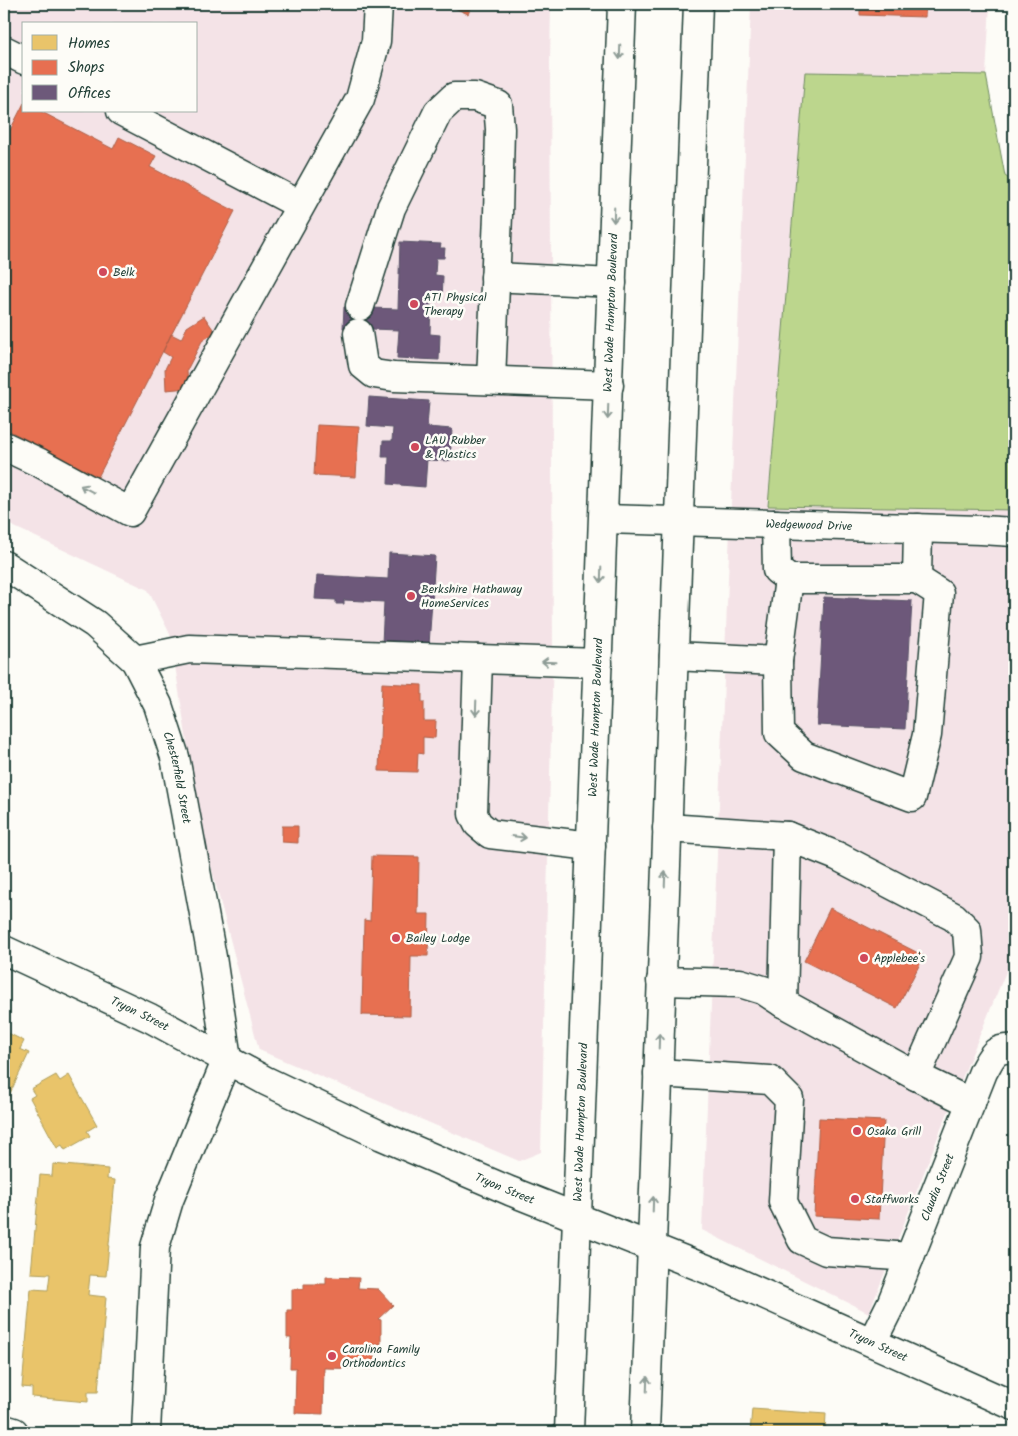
<svg xmlns="http://www.w3.org/2000/svg" width="1018" height="1436" viewBox="0 0 1018 1436" font-family="Kalam,sans-serif">
	<style>
		.built { fill: #f4e3e7; fill-rule: evenodd }
		.green { fill: #bcd68d; stroke: #6e8a60 }
		.homes { fill: #e9c46a; stroke: #ac9c5a }
		.shops { fill: #e76f51; stroke: #ab6048 }
		.offices { fill: #6d597a; stroke: #565165 }
		.lines { fill: none; stroke-linecap: round; stroke-linejoin: round }
		.minor-casing { stroke: #1f3d34; stroke-width: 31 }
		.major-casing { stroke: #1f3d34; stroke-width: 31 }
		.minor { stroke: #fdfcf7; stroke-width: 28 }
		.major { stroke: #fdfcf7; stroke-width: 28 }
		.oneway { stroke: #8e9c96 }
		.poi-dot { fill: #d1495b; stroke: #fdfcf7; stroke-width: 2 }
		.labels { text-anchor: middle; dominant-baseline: central; stroke-width: 5; stroke-linejoin: round; paint-order: stroke }
		.poi-label { font-size: 12px; fill: #1f3d34; stroke: #fdfcf7; text-anchor: start }
		.street-label { font-size: 12px; fill: #1f3d34; stroke: #fdfcf7 }
	</style>
	<rect width="100%" height="100%" fill="#fdfcf7"/>
	<filter id="ink" filterUnits="userSpaceOnUse"><feTurbulence type="fractalNoise" baseFrequency=".02" numOctaves="2"/><feDisplacementMap in="SourceGraphic" scale="10" xChannelSelector="R" yChannelSelector="G"/><feConvolveMatrix kernelMatrix="1 2 1 2 8 2 1 2 1" color-interpolation-filters="sRGB"/></filter>
	<g filter="url(#ink)">
		<path class="built" d="M4,4h547l-1,59 3,587 -12,502 -22,9 -260,-111 -59,-226 -30,-190 -22,-44 -144,-68zM24,24h172v87h-172z
			M751,4h239l-4,71 -181,-3 -37,434 243,4 3,34v408l-75,182 -70,179 -167,-83z"/>
		<path class="green" d="M805,72l181,3 19,101 9,6v328l-246,-4z"/>
		<path class="homes" d="M4,1031l20,10 -4,8 9,4 -24,51h-1z
			M56,1075l4,6 9,-6 28,50 -10,6 3,5 -25,14 -3,-5 -5,3 -27,-50 5,-3 -4,-6z
			M53,1164l55,5 -1,10 8,1 -9,96 -16,-1 -2,20 18,2 -8,95h-10v10l-56,-5v-9l-10,-1 9,-98 17,1 2,-16 -19,-1 9,-98 12,1z
			M752,1409l74,5 -1,18h-75z"/>
		<path class="shops" d="M446,4h27l-5,10z
			M860,4h66l-1,13 -65,-2z
			M24,103v8h16l73,38 6,-12 37,19 -6,11 85,44 -137,266 -94,-49v-286z
			M204,316l11,16 -13,9 -15,29 1,18 -22,2 -1,-21 6,-12 -8,-5 8,-18 10,5 6,-12z
			M317,425l42,2 -3,50 -42,-2z
			M382,683l40,2v17h2v19h12l-1,17 -12,-1v17l-5,-1 -1,19 -38,-1z
			M282,826h16v17l-16,-1z
			M372,856l47,1 -1,57h11l-1,42h-17l-1,60 -48,-1 2,-95 6,1z
			M830,908l94,48 -27,52 -93,-47z
			M819,1118l65,3 -5,98 -65,-3z
			M326,1277l33,1 -1,10 20,1 15,16 -15,14 3,1v24h-7v25l-50,-1 -1,46 -28,-1 1,-45h-6l1,-30h-4v-28h5v-21h12v-5h22z"/>
		<path class="offices" d="M400,242l41,2 -1,4h5l-1,10h-8l-1,17 8,1 -1,25 -11,-1 -1,34 10,1 -1,25 -42,-2 2,-28 -56,-2 1,-21 54,2z
			M369,397l60,4 -2,26 25,2 -2,32 -23,-1 -2,27 -37,-3 1,-27h-7l1,-16h9l1,-13 -26,-2z
			M389,553l46,3 -6,89 -47,-2 2,-41 -40,-2v4h-8v-4l-21,-1 2,-24 71,4z
			M824,597l88,4 -7,128 -88,-4z"/>
		<g class="lines">
			<g class="minor-casing">
				<g id="minor">
					<path d="M4,50l20,10"/>
					<path d="M121,111l179,94"/>
					<path d="M495,277l117,6"/>
					<path d="M360,306l31,-98 47,-96 16,-15h21l23,8 2,24 -2,86 -7,165"/>
					<path d="M358,333l5,32 11,9 20,3 215,8"/>
					<path d="M4,446l36,17 90,49 230,-413 16,-58 2,-37"/>
					<path id="s1" d="M604,519l377,11 33,2"/>
					<path d="M776,524l1,46 12,9h128l1,-51"/>
					<path id="s2" d="M4,565l91,59 40,36 23,45 17,52 37,200 15,102 -58,141 -14,47 -9,185"/>
					<path d="M674,656l104,5 11,-82"/>
					<path d="M478,659l-5,155 5,10 12,10 101,12"/>
					<path d="M135,660l54,-11 409,14"/>
					<path d="M778,661l1,72 25,23 108,41 15,-62 12,-142 -22,-14"/>
					<path id="s3" d="M4,950l146,68 116,63 116,55 128,55 209,83 295,132"/>
					<path d="M661,981l79,2 23,7 20,13 133,73 53,-119 -2,-27 -13,-13 -117,-61 -50,-20 -120,-8"/>
					<path d="M783,1003l4,-167"/>
					<path d="M658,1073l112,7 19,19 -6,103 19,38 24,11 84,6"/>
					<path d="M916,1076l55,27"/>
					<path id="s4" d="M872,1342l20,-40 91,-230c9,-16 11,-25 31,-23"/>
					<path d="M4,1429l10,3"/>
				</g>
			</g>
			<g class="major-casing">
				<g id="major">
					<path id="s5" d="M569,1432l53,-1428"/>
					<path d="M645,1432l53,-1428"/>
				</g>
			</g>
			<use href="#minor" class="minor"/>
			<use href="#major" class="major"/>
		</g>
		<defs><path id="oneway-shaft" d="M-6 0H5M1.5-3L5.5 0L1.5 3" fill="none" stroke-width="1.6" stroke-linecap="round" stroke-linejoin="round" transform="scale(1.25)"/></defs>
		<g class="oneway">
			<use href="#oneway-shaft" transform="translate(620 52) rotate(92)"/>
			<use href="#oneway-shaft" transform="translate(614 215) rotate(92)"/>
			<use href="#oneway-shaft" transform="translate(608 412) rotate(92)"/>
			<use href="#oneway-shaft" transform="translate(87 489) rotate(-152)"/>
			<use href="#oneway-shaft" transform="translate(601 575) rotate(92)"/>
			<use href="#oneway-shaft" transform="translate(549 662) rotate(-178)"/>
			<use href="#oneway-shaft" transform="translate(476 708) rotate(92)"/>
			<use href="#oneway-shaft" transform="translate(519 837) rotate(7)"/>
			<use href="#oneway-shaft" transform="translate(665 879) rotate(-88)"/>
			<use href="#oneway-shaft" transform="translate(659 1041) rotate(-88)"/>
			<use href="#oneway-shaft" transform="translate(653 1204) rotate(-88)"/>
			<use href="#oneway-shaft" transform="translate(647 1384) rotate(-88)"/>
		</g>
	</g>
	<g class="poi-dot">
		<circle cx="103" cy="272" r="5"/>
		<circle cx="414" cy="304" r="5"/>
		<circle cx="415" cy="447" r="5"/>
		<circle cx="411" cy="596" r="5"/>
		<circle cx="396" cy="938" r="5"/>
		<circle cx="864" cy="958" r="5"/>
		<circle cx="857" cy="1131" r="5"/>
		<circle cx="855" cy="1199" r="5"/>
		<circle cx="332" cy="1356" r="5"/>
	</g>
	<g class="labels">
		<g class="poi-label">
			<text x="113" y="272">Belk</text>
			<text x="424" y="297">ATI Physical<tspan x="424" dy="14">Therapy</tspan></text>
			<text x="425" y="440">LAU Rubber<tspan x="425" dy="14">&amp; Plastics</tspan></text>
			<text x="421" y="589">Berkshire Hathaway<tspan x="421" dy="14">HomeServices</tspan></text>
			<text x="406" y="938">Bailey Lodge</text>
			<text x="874" y="958">Applebee's</text>
			<text x="867" y="1131">Osaka Grill</text>
			<text x="865" y="1199">Staffworks</text>
			<text x="342" y="1349">Carolina Family<tspan x="342" dy="14">Orthodontics</tspan></text>
		</g>
		<g class="street-label">
			<text stroke="none"><textPath href="#s5" startOffset="1120">West Wade Hampton Boulevard</textPath></text>
			<text stroke="none"><textPath href="#s1" startOffset="205">Wedgewood Drive</textPath></text>
			<text stroke="none"><textPath href="#s5" startOffset="715">West Wade Hampton Boulevard</textPath></text>
			<text stroke="none"><textPath href="#s2" startOffset="288">Chesterfield Street</textPath></text>
			<text stroke="none"><textPath href="#s3" startOffset="150">Tryon Street</textPath></text>
			<text stroke="none"><textPath href="#s5" startOffset="310">West Wade Hampton Boulevard</textPath></text>
			<text stroke="none"><textPath href="#s4" startOffset="168">Claudia Street</textPath></text>
			<text stroke="none"><textPath href="#s3" startOffset="555">Tryon Street</textPath></text>
			<text stroke="none"><textPath href="#s3" startOffset="960">Tryon Street</textPath></text>
		</g>
	</g>
	<rect width="1018" height="1436" fill="none" stroke="#fdfcf7" stroke-width="20"/>
	<rect x="10" y="10" width="998" height="1416" fill="none" stroke="#1f3d34" stroke-width="2" filter="url(#ink)"/>
	<rect x="22" y="22" width="175" height="90" fill="#fdfcf7" stroke="#a4b0a9"/>
	<rect x="32" y="35" width="25" height="15" fill="#e9c46a" stroke="#a4b0a9"/>
	<text x="68" y="48" font-size="15" fill="#1f3d34">Homes</text>
	<rect x="32" y="60" width="25" height="15" fill="#e76f51" stroke="#a4b0a9"/>
	<text x="68" y="72" font-size="15" fill="#1f3d34">Shops</text>
	<rect x="32" y="85" width="25" height="15" fill="#6d597a" stroke="#a4b0a9"/>
	<text x="68" y="98" font-size="15" fill="#1f3d34">Offices</text>
</svg>
